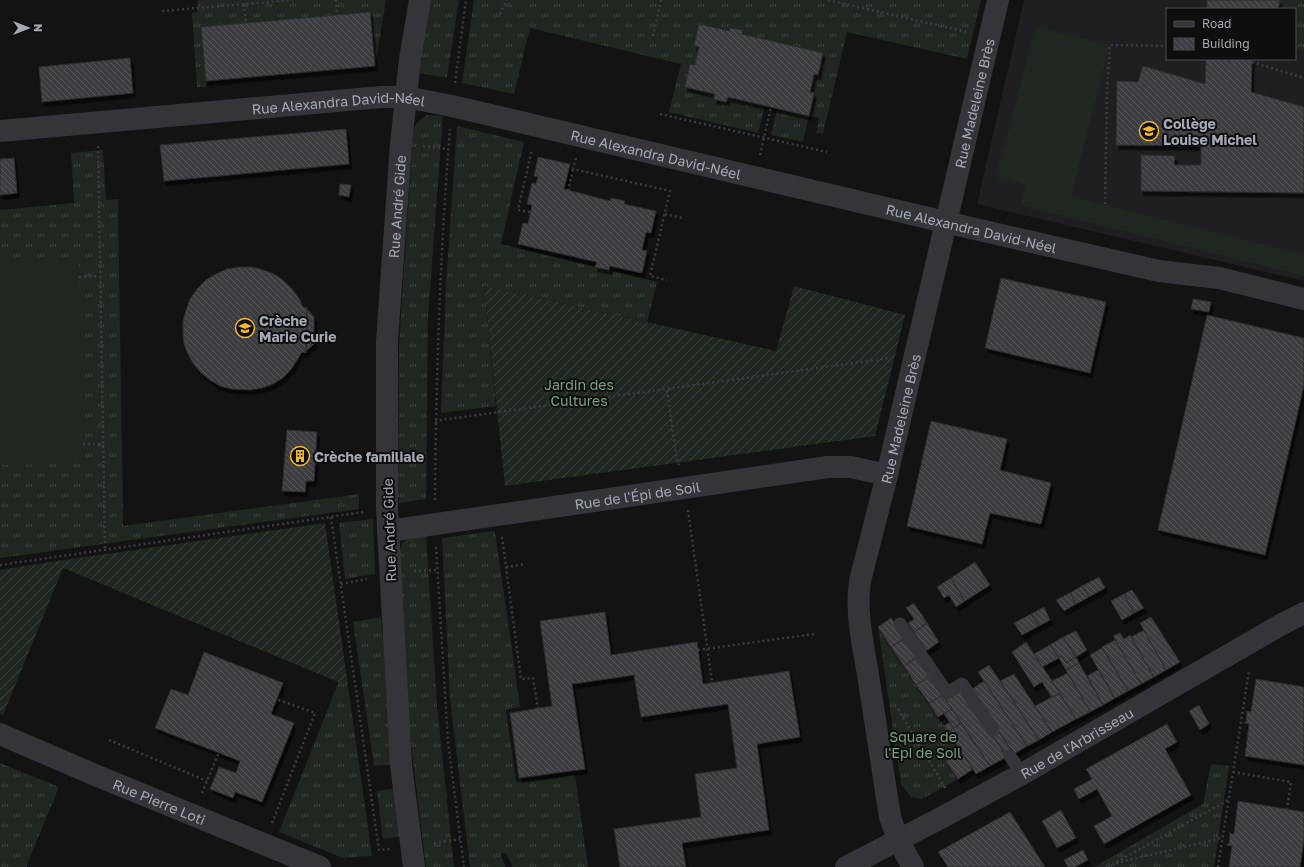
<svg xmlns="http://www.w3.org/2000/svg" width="1304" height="867" viewBox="0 0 1304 867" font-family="'Golos Text',sans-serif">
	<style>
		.built { fill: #1f1f21 }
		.grass { fill: url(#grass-tufts) }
		.garden { fill: url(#garden-furrows) }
		.pitch { fill: #1f2720 }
		.building { fill: url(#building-back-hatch); stroke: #2d2d30; filter: url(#shadow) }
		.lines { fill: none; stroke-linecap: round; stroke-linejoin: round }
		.path { stroke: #3a3b40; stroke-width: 2.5; stroke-dasharray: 2 3; stroke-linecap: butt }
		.lane { stroke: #343439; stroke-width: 13 }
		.street { stroke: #343439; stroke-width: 22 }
		.labels { text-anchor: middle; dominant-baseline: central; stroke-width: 4; stroke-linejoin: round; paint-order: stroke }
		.street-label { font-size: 14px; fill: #a4a9b5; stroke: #0e0e0f }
		.poi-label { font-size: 14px; font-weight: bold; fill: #a4a9b5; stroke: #0e0e0f; text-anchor: start }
		.park-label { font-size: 14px; fill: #7aa17e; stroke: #0e0e0f }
	</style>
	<defs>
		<pattern id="grass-tufts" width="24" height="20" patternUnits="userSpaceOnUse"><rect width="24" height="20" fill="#1f2720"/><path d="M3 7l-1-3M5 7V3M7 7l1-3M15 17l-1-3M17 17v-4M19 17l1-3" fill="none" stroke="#3d443e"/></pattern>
		<pattern id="garden-furrows" width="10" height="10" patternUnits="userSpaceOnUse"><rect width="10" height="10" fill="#1f2720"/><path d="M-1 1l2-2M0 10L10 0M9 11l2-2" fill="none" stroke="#3d443e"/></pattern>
		<pattern id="building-back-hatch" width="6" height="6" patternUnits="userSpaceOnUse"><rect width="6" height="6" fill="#3d3e41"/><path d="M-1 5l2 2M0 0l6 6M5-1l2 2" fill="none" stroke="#56575a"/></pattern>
		<filter id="shadow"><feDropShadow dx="2.5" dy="4.5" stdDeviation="0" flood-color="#0009"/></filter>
	</defs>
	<rect width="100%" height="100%" fill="#131314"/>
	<path class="built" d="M1024,0h256l-2,9h-111v50h128v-9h9v230h-4l-323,-76z"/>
	<path class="grass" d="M198,0h188l-11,66 -5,-54 -169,15 5,60h-9l-5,-74 5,-1z
		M430,0h29l-12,78 -28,-5z
		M474,0h507l-14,59 -120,-27 -24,102 -7,-1 3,-15 -10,-2 -6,26 -32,-7 6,-26 32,7 5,-23 -4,-1 4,-18 5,1 4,-22 -81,-19 1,-4 -13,-2 -1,3 -30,-7 -5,22 5,1 -4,18 -5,-1 -5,23 30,7 -1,5 12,3 2,-5 37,9 -7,27 -89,-21 12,-48 -151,-36 -16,66 -52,-11z
		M1280,0h24v50h-9v-41h-17z
		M428,115l15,1 -15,202 -2,181 -27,4 -1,-7 1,-150 14,-214c3,-9 7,-13 15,-17z
		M457,126l67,16 -23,102 156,38 -10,40 -163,-36 12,120 -55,7 5,-129z
		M103,150l3,50 12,-1 5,327 236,-32v15l-359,49v-348l74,-7 -3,-50z
		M373,519l2,55 -30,5 -6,-56z
		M495,531l25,176 -14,3 10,72 59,-7 13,92h-75l-8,-15 -5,2 6,13h-36l-20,-168 -8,-161z
		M426,534l11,171 17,162h-28l-20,-165 -7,-149c5,-17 11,-16 27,-19z
		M381,617l12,147 -19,2 -21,-144z
		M878,627l83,124 -15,10 12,18 -36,20 -11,-2 -10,-13z
		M339,681l9,5 24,170 -29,2 -64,-26z
		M0,763l59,24 -33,80h-26z
		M1211,764l18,2 -15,101h-120l109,-63z
		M396,788l6,48 -19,3 -6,-48z"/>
	<path class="garden" d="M484,286l292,65 18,-65 111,29 -30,121 -370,50z
		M325,523l23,163 -285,-118 -60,147 -3,-1v-144l63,-10z"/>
	<path class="pitch" d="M1036,27l74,18 -39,151 233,59v21l-284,-71 6,-20 -30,-8z
		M79,259l4,204 -83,2v-204z"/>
	<path class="building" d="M1207,0h73l-2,9h-71z
		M370,12l5,54 -169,15 -5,-54z
		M699,24l30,7 1,-3 13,2 -1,4 81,19 -5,22 -4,-1 -4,18 4,1 -5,23 -81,-19 -2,5 -12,-3 1,-5 -30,-7 5,-23 5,1 4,-18 -5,-1z
		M130,58l3,35 -91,9 -3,-35z
		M1206,59h46l-1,33 53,15v86l-163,-2v-36l34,1 -1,9h27v-19l-85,-1 1,-64 21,1 5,-16 62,18z
		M346,129l3,35 -185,17 -4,-36z
		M538,157l32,7 -6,25 46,12 1,-3 14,3 -1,3 32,7 -5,22 -5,-1 -4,18 5,1 -5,22 -32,-7 -1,4 -14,-3 2,-5 -79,-18 5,-21 5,1 4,-19 -5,-1 5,-21 4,1 2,-7 -4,-1z
		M14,158l3,35 -17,2v-36z
		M340,184l11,1 -2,12 -10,-2z
		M239,267h13l11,3 11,4 10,7 8,8 8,11 3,7 4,1 -1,45 -4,-1 -10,16 -8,9 -11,7 -11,4 -12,2 -18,-1 -12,-3 -10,-6 -10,-8 -7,-9 -6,-11 -3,-8 -1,-10v-13l3,-11 4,-11 7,-10 9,-9 10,-6 11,-5z
		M1001,278l105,24 -16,71 -105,-25z
		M1193,299l18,3 -2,10 -18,-3z
		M307,309l7,8v27l-8,7z
		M1207,315l97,23v47l-39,170 -107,-25z
		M931,421l76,18 -7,31 51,13 -10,41 -51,-11 -8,31 -75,-18z
		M287,430l30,2 -3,49h-8l-1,11 -23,-1z
		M975,562l15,23 -25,16 -14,-23z
		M1099,577l6,11 -16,9 -7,-11z
		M951,578l14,23 -9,6 -7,-12 -5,3 -7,-11z
		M1082,586l7,11 -13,7 -6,-11z
		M1132,590l12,18 -10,5 -10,-19z
		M1070,593l6,11 -12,7 -8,-11z
		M1124,594l10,19 -12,7 -11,-19z
		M914,603l13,20 -13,9 -6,-9 6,-4 -8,-11z
		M1044,607l6,13 -11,6 -8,-12z
		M605,612l6,43 86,-13 6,42 86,-13 11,66 -43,7 12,86 -87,13 4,24h-66l-6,-38 87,-12 -6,-43 42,-6 -9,-64 -87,13 -7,-42 -62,9 13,85 -66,9 -9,-65 42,-7 -12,-85z
		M1031,614l8,12 -17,9 -8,-12z
		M1151,617l29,45 -14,8 -26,-47z
		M891,618l14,20 -14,9 -13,-20z
		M927,623l12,19 -13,9 -12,-19z
		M1144,630l22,40 -12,7 -23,-40z
		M1076,631l11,19 -11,7 -13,-20z
		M1120,633l4,6 6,-4 1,2 23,40 -13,7 -28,-48z
		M1063,637l13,20 -10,6 -4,-7 -3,2 -9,-13z
		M905,638l12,19 -13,9 -13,-19z
		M1115,640l26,44 -13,7 -26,-44z
		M1026,642l34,51 -8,5 -10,-16 -8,5 -22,-35z
		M1050,645l9,13 -17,9 -8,-13z
		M1102,648l26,43 -13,7 -25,-43z
		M204,652l79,31 -12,31 23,9 -32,79 -27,-10 -2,6 -23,-9 9,-22 17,6 4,-12 -85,-33 16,-39 17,6z
		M1062,656l4,7 10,-6 3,6 -13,7 -7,-12z
		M917,657l13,19 -14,9 -12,-19z
		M1079,663l24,42 -13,7 -24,-42z
		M989,665l11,16 39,59 -12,6 -49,-74z
		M1098,670l17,28 -12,7 -16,-29z
		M1068,673l22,39 -14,7 -24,-38z
		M1014,674l38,58 -13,8 -39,-59z
		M930,676l13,19 -14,8 -13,-18z
		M1256,679l48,8v78l-59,-9 4,-32 -5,-1 1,-1h1l1,-9 -1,-2 5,1z
		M984,681l43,65 -13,8 -43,-64z
		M960,688l47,69 -17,9 -46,-69z
		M1060,693l16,26 -24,13 -17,-26z
		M943,695l9,14 -14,8 -9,-14z
		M1199,705l10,19 -9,6 -11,-19z
		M952,709l9,14 -7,5 -10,-14z
		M950,722l4,6 -6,4 -4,-6z
		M961,723l29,43 -14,8 -28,-42z
		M1167,724l10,18 -12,7 26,46 -87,49 -10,-18 18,-10 -15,-27 -18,10 -5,-10 18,-10 -6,-10z
		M996,728l18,26 -7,3 -17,-26z
		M961,751l12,18 -15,10 -12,-18z
		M1238,801l66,11v27l-4,28h-71l3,-21 -5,-1v-1h2l1,-10 -1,-1 5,1z
		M1061,810l15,28 -19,10 -15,-27z
		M1010,812l35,55h-97l-10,-15z
		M1083,850l5,10 -13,7h-7l-4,-7z"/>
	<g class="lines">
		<path class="path" d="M336,0l1,15
			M828,0l139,32
			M244,4l2,19
			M162,11l131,-11
			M500,14l7,-14
			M653,36l8,-36
			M1252,62l52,16
			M455,83l11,-83
			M660,114l167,38
			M98,146l7,404
			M423,146l25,3
			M760,155l11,-48
			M576,158l-3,11 97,22 -20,85 17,4
			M568,191l5,-22
			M1105,204l2,-110 3,-49 57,1
			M530,212l-12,-2 14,-61
			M665,214l17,4
			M79,277l20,-1
			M667,390l10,72 2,3
			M435,422l6,-2 449,-62
			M83,444h20
			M435,500c1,-123 5,-247 15,-371
			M688,510l24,172
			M331,517l48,333 11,-1
			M502,537l19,142 12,-1 5,31
			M436,547l12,195 16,125
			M0,565l364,-53
			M506,567l20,-3
			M414,571l23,-1
			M341,584l26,-5
			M698,650l116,-16
			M898,709l48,80
			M109,740l98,41
			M1233,772l58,10 -4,27
			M202,793l17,-41
			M272,823l43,-110 -39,-14
			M434,843l26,-4
			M1116,863l106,-25
			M1108,867l120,-67
			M1218,867l31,-196"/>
		<path class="lane" d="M900,624l47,69 15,-9 31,46
			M1010,756l12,18"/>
		<g class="street">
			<path id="s1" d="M0,131l381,-34h25l46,9 523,123 184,42 60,7 85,21"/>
			<path id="s2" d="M388,531l440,-64h23l36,8"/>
			<path id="s3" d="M0,734l95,41 225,92"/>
			<path id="s4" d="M414,867l-13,-102 -14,-256v-168l14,-197 9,-85 10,-59"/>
			<path id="s5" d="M846,867l93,-48 83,-45 262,-151 20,-10"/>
			<path id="s6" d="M913,867l-15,-27 -8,-23c-7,-46 -14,-91 -21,-136 -5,-33 -14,-67 -9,-100l27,-106 111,-475"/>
		</g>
	</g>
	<defs>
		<g id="school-ring" transform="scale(1)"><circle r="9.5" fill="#0e0e0f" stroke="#f5b72a" stroke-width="1.5"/><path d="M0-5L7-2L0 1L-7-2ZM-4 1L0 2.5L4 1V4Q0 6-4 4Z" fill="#f5b72a"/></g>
		<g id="building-ring" transform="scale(1)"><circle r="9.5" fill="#0e0e0f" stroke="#f5b72a" stroke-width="1.5"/><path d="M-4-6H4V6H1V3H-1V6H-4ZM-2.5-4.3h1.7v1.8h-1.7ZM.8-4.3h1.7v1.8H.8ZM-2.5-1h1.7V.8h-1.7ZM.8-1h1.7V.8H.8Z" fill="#f5b72a"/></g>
	</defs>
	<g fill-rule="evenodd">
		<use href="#school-ring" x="1149" y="131"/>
		<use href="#school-ring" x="245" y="328"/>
		<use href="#building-ring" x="300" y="456"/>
	</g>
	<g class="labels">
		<g class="street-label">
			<text stroke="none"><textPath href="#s6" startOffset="785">Rue Madeleine Brès</textPath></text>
			<text stroke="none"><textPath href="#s1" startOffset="340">Rue Alexandra David-Néel</textPath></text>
			<text stroke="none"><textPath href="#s1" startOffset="664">Rue Alexandra David-Néel</textPath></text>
			<text stroke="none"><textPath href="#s4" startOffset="662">Rue André Gide</textPath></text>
			<text stroke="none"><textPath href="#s1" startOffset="988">Rue Alexandra David-Néel</textPath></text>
			<text stroke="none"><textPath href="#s6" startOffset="461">Rue Madeleine Brès</textPath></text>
			<text stroke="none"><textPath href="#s2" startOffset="252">Rue de l'Épi de Soil</textPath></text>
			<text transform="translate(389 530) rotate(-92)">Rue André Gide</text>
			<text stroke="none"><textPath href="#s5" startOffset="262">Rue de l'Arbrisseau</textPath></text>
			<text stroke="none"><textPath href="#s3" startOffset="173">Rue Pierre Loti</textPath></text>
		</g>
		<g class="poi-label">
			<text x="1163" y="123">Collège<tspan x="1163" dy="16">Louise Michel</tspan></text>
			<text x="259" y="320">Crèche<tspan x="259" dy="16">Marie Curie</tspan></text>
			<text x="314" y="456">Crèche familiale</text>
		</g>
		<g class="park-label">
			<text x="579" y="384">Jardin des<tspan x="579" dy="16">Cultures</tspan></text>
			<text x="923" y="736">Square de<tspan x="923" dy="16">l'Epi de Soil</tspan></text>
		</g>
	</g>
	<rect x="1166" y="8" width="130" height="52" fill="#0e0e0f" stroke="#4a4c51"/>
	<rect x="1174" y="21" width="20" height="6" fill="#343439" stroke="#4a4c51"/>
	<text x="1202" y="28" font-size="12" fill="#a4a9b5">Road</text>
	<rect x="1174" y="38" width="20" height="12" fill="url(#building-back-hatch)" stroke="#4a4c51"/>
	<text x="1202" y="48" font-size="12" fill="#a4a9b5">Building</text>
	<g transform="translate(28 28) rotate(90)" stroke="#0e0e0f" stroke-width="3" paint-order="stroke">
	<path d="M0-3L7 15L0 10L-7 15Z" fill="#a4a9b5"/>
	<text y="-6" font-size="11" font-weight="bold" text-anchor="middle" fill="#a4a9b5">N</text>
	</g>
</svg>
